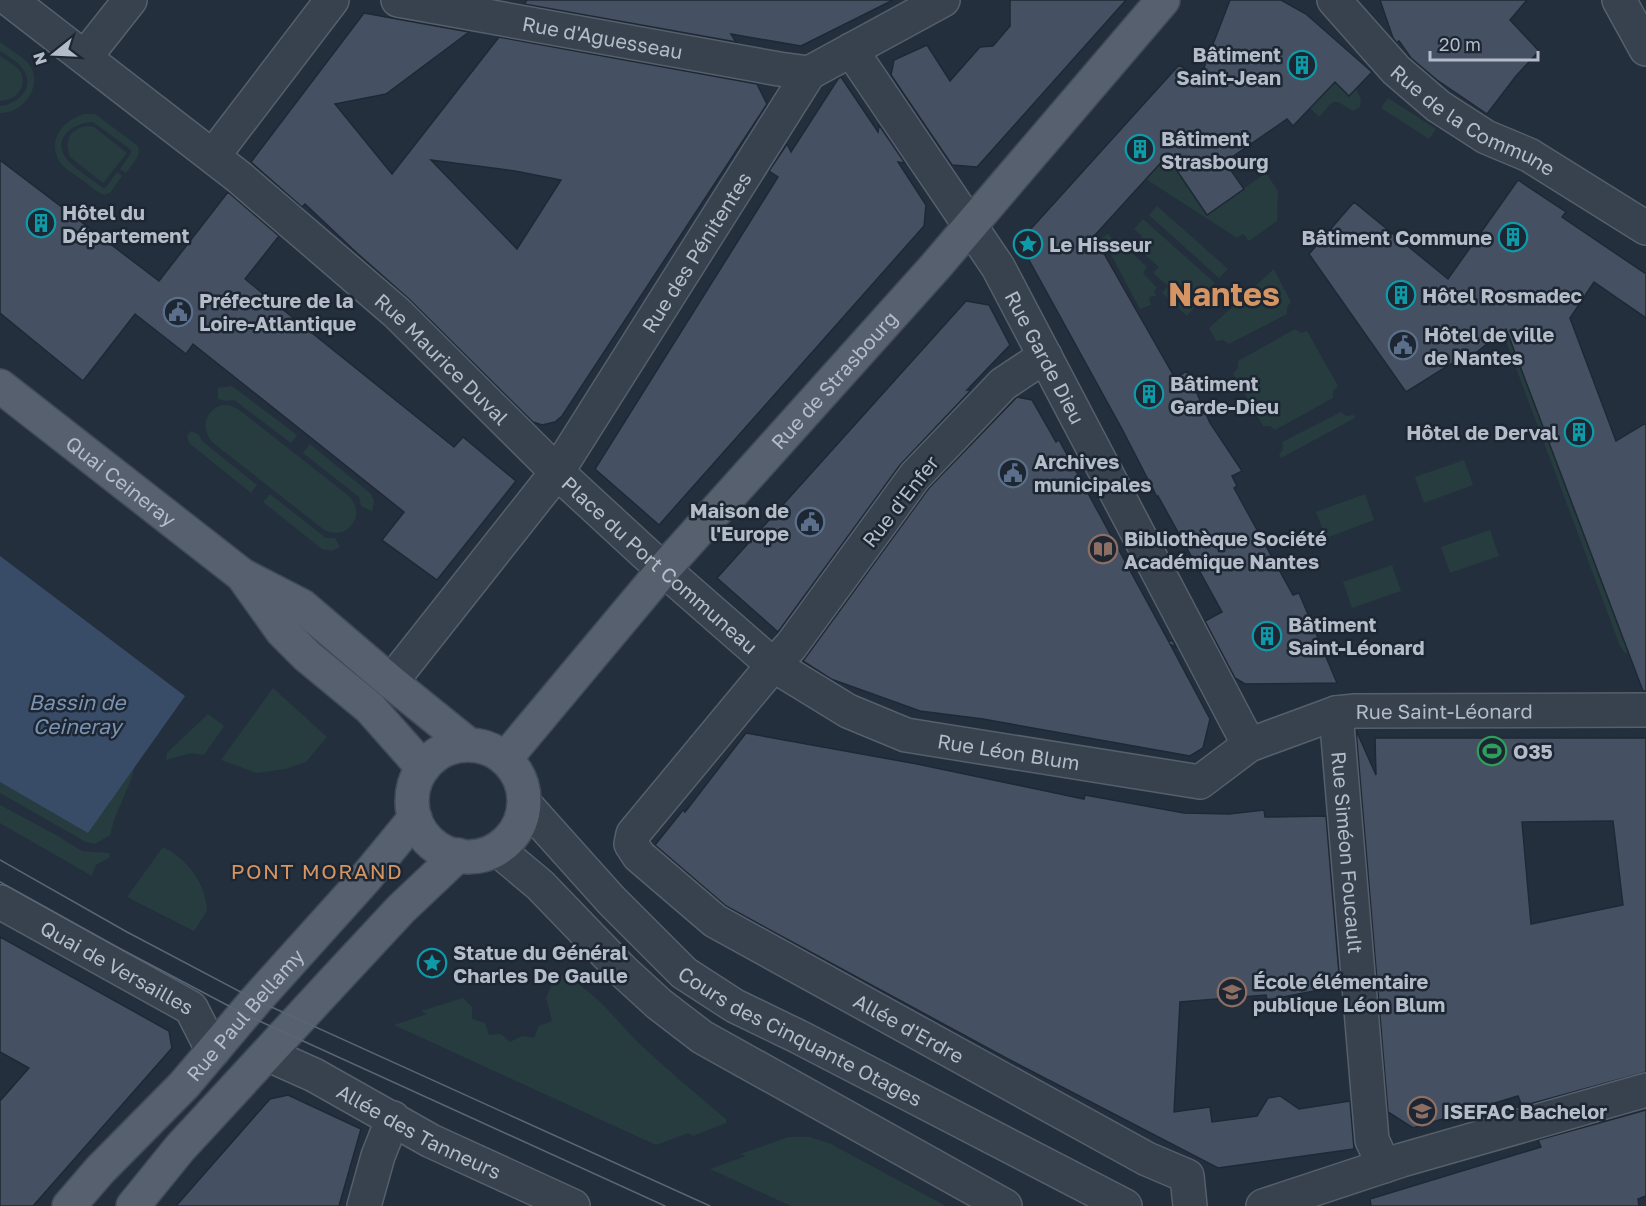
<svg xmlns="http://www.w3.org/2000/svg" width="1646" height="1206" viewBox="0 0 1646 1206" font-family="'Golos Text',sans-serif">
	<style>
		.green { fill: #263c3f }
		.water { fill: #394c67 }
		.building { fill: #455162; stroke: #1f2835; stroke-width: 1.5; fill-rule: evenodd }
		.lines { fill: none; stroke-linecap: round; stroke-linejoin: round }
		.minor-casing { stroke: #565f6c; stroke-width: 36 }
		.major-casing { stroke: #414a57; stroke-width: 36 }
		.minor { stroke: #38414e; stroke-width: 33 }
		.major { stroke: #56606e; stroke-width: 33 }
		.tram { stroke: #5a6575; stroke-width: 1.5 }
		.labels { text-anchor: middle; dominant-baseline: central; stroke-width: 5; stroke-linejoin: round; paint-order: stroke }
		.street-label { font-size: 20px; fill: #b4bcc9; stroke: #1d2633 }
		.poi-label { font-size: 20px; font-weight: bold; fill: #b4bcc9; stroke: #1d2633; text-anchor: start }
		.water-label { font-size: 21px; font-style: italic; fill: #7c92b1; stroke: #1d2633 }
		.neighbourhood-label { font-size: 21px; letter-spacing: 1.5px; fill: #d59563; stroke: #1d2633 }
		.town-label { font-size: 32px; font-weight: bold; fill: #d59563; stroke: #1d2633 }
	</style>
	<rect width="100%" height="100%" fill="#242f3e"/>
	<path class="green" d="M0,42c9,7 20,13 27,20 19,21 -3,52 -27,51v-7c18,-1 36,-19 23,-37 -4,-7 -16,-13 -23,-18z
		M0,56c6,4 16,9 20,15 9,16 -5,30 -20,30z
		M1335,82l21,6 5,12 -1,7 -7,4c-23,-14 -17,-12 -34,6l-9,-9z
		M1388,98l48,31 -7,10 -48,-31z
		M84,114h11l43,32c4,10 -7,19 -12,27l-6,-4 11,-16v-3l-38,-28c-18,0 -42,16 -27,36 7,10 27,22 37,30l3,-1 11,-15 5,4 -12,17 -6,2c-7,-3 -13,-8 -19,-13 -8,-6 -21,-13 -26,-21 -12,-22 5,-41 25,-47z
		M87,126l7,1 33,26 -24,30 -33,-26c-6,-16 -1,-28 17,-31z
		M1167,156l40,58 59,-41 12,18 -1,30 -28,20 -6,-7 -6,4 -91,-59z
		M1157,206l71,63 -9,9 -70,-63z
		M1143,219l72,64 -28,33 -25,-23 6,-7 -15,-13 6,-6 -25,-22 8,-9 -8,-7z
		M1108,234l18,20 3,-4 18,17 -4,6 14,15 -3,3 2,5 -7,1 2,8 -11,4 -38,-71z
		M1274,269l17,33 -4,5v7l-58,30 -6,-4 -7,1 -7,-13z
		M1295,329l6,4 6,-2 31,55 -5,5v7l-58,32 -5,-4h-7l-30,-53 5,-5v-7z
		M1507,331l122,323 -4,-1 -5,-7 -116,-310z
		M232,386l65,49 -6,8 -57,-43 -8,1 -8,-2v-11z
		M222,405h6l10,4 111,87c19,20 -3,47 -26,33l-111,-87c-11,-14 -8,-31 10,-37z
		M1341,412l5,4 8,-1 1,3 -74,40 -2,-3 4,-6 -1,-7z
		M191,431l8,4 3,6 55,44 -6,8 -62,-50 -2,-7z
		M310,444l61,50 3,7 -2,10 -11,-5 -2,-9 -56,-44z
		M1464,460l9,25 -49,18 -9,-26z
		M270,494l56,44h9l5,9 -8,4 -10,-2 -59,-47z
		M1365,494l9,26 -48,18 -10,-26z
		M1490,530l9,26 -49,17 -9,-26z
		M1392,565l9,26 -49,17 -9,-26z
		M273,688l54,49 -21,25 -20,7 -29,4 -36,-13z
		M208,714l16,12 -20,29 -13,-2 -25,7 1,-7 4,-4z
		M135,766l-5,16 -16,38 -4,15 -15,9 -9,-2 -86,-49v-11l88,50z
		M0,805l56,30 26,16 27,2 1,4 -14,8 -4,11 -92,-53z
		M163,847c24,12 43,36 44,64l-13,20 -67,-34z
		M556,974c35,9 61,49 87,73 27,25 55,49 83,72v4l-33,13 -5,-3 -32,12 -262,-120 33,-11 -6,-3 42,-13 9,9v12l13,4 4,12 12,-1 9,8 12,-6 12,2 5,-12 13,-5 -6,-23z
		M789,1137h20l20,6 117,63h-155l-81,-37 36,-13 -6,-2z"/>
	<path class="water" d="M0,556l185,140 -97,137 -88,-51z"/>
	<path class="building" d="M527,0h366l-92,46 -70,-12 5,8 -212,-38z
		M1010,0h116l-149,167 -25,-2 -61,-90 3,-15 33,-15 23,36 30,-34 13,-1 17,-20z
		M1230,0h51l25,14 66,58 -23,24 -14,-14 -42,44 -6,-7 -62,43 19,27 -37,26 -40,-59 -73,80 81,142 12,-7 23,52 32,48 -10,5 5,10 -3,2 59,107 6,-2 38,90 -92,1 -10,-6 -30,-57 17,-9 -64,-116 -1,1 -35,-68 -103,-187 160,-177 21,13z
		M1380,0h147l-17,20 29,31 -23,25 -29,38 -50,-34 -26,-22 -12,-17 -2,2 -4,-5z
		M364,13l105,19 -83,62 -51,10 57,70 107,-137 258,47 10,20 -205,312 -7,6 -13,3 -9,-3 -124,-123 -51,-45 -53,-50 -3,3 -51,-45zM431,160l84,11 46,9 -44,69z
		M841,77l37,55 1,-7 26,38 -7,-1 28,43 -2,21 -265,299 -64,-56 183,-292 -9,-6 18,-27 4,8 47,-73z
		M0,160l159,121 69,-89 51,44 -34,43 209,168 9,-10 53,44 -79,99 -55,-40 22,-28 -211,-168 -7,10 -51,-40 -52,67 -83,-68z
		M1518,180l48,32 -4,5 84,57v44l-52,-36 -24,36 46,123 30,-18v268h-3l-137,-362 -33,26 -11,2 -56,35 -97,-138 45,-52 94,77z
		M966,301l23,4 21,40 -43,45h4l-71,75 -122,167 -61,-54z
		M1017,397l15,3 24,42 3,-2 110,202 3,-2 5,8 -7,-4 40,75 -7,29 -13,8 -207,-37 -63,-8 -89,-32 -28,-18 126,-173z
		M1356,730l20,45 -1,-37h271v334l-124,34 -4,-10 -105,32 -25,-16zM1613,821l10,84 -92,19 -9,-102z
		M746,733l171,31 167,35 1,-4 99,18 45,1 35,-4 1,7 61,-1 14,170 -73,14 -1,-5 -86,7 -6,110 36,-5 2,15 45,-6 11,-18 12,-2 19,13 51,-8 4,48 -136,19 -210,-109 -282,-153 -71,-61 28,-35 2,2z
		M0,937l169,94 3,17 -139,158h-33v-105l29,-33 -29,-16z
		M288,1095l73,34 -22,77h-163l94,-107z
		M1646,1110v86l-8,3 1,7h-268l-1,-7 171,-52 -3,-7z"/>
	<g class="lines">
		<g class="minor-casing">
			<g id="minor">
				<path id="s1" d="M10,0l229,177 158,136 160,159 89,82 127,111 75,46 58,24 294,47 49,-37 87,-32 19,-2 291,-1"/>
				<path id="s2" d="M398,0l381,69 30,4"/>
				<path id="s3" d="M1334,0l62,70 42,36 48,31 43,18 117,73"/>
				<path d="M1619,0l27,49"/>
				<path id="s4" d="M851,50l147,217 251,478"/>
				<path d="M85,57l45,-57"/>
				<path d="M213,156l119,-156"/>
				<path id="s5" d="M1045,356l-42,28 -88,92 -124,170 -18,19 -140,169 -2,10 8,12 76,65 432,238 40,17 3,30"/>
				<path id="s6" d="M391,682l166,-210 252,-399 134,-73"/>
				<path id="s7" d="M1336,713l36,427 12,26"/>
				<path id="s8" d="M524,803l87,97 73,73 51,33 64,31 326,169"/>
				<path d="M497,849l43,36 83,86 36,33 43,33 303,169"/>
				<path id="s9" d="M0,902l191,106 22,43"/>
				<path id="s10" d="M267,1054l47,21 117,66 142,65"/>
				<path d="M364,1206l14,-50 15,-38"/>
				<path d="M1263,1206l139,-46 244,-70"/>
			</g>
		</g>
		<g class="major-casing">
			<g id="major">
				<path id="s11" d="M0,386l242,189 60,31 89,76 78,63"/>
				<path d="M245,579l37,52 25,25 63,52 53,60"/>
				<circle cx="468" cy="801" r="56"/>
				<path id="s12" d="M505,759l158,-189 272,-303 228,-267"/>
				<path id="s13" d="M69,1206l31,-36 84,-85 72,-85 108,-120 51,-62"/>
				<path d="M133,1206l47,-58 154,-167 67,-72 57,-54"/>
			</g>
		</g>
		<use href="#minor" class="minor"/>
		<use href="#major" class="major"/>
		<path class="tram" d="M0,860l127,72 129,68 454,206
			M0,882l117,65 127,67 421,192"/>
	</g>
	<defs>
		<g id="building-ring" transform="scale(1.5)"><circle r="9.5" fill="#1d2633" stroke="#0f9aa8" stroke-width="1.5"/><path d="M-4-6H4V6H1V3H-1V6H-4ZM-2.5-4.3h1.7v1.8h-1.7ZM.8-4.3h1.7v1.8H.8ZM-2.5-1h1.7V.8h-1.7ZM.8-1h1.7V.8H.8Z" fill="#0f9aa8"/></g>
		<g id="sight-ring" transform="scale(1.5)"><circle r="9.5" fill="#1d2633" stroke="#0f9aa8" stroke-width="1.5"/><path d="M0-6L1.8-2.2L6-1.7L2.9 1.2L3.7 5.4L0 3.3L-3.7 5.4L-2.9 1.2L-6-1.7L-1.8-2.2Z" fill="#0f9aa8"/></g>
		<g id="civic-ring" transform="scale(1.5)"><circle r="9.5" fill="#1d2633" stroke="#5c6f8a" stroke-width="1.5"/><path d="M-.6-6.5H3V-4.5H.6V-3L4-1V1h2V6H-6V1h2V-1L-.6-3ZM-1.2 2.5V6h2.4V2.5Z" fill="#5c6f8a"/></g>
		<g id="library-ring" transform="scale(1.5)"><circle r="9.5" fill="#1d2633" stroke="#8d6e63" stroke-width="1.5"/><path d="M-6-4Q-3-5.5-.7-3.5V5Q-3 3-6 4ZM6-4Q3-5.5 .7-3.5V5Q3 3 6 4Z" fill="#8d6e63"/></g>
		<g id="stadium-ring" transform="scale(1.5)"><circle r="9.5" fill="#1d2633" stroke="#2e9e5b" stroke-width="1.5"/><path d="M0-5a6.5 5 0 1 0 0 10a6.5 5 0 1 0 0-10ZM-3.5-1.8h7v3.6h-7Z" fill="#2e9e5b"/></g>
		<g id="school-ring" transform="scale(1.5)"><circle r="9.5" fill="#1d2633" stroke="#8d6e63" stroke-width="1.5"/><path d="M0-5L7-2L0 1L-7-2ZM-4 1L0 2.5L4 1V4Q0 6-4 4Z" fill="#8d6e63"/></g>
		<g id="university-ring" transform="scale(1.5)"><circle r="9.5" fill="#1d2633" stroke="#8d6e63" stroke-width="1.5"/><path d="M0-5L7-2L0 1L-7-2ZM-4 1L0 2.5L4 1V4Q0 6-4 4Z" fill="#8d6e63"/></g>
	</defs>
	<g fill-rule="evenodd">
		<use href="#building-ring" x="1302" y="65"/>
		<use href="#building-ring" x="1140" y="149"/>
		<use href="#building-ring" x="41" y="223"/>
		<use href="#building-ring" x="1513" y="237"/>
		<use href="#sight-ring" x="1028" y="244"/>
		<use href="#building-ring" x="1401" y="295"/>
		<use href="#civic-ring" x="178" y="312"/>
		<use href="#civic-ring" x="1403" y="345"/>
		<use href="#building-ring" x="1149" y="394"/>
		<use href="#building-ring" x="1579" y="432"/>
		<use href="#civic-ring" x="1013" y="473"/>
		<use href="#civic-ring" x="810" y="522"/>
		<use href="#library-ring" x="1103" y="549"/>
		<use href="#building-ring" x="1267" y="636"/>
		<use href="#stadium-ring" x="1492" y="751"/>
		<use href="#sight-ring" x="432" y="963"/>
		<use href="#school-ring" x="1232" y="992"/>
		<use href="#university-ring" x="1422" y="1111"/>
	</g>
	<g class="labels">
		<g class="street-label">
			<text stroke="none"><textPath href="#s2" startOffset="208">Rue d'Aguesseau</textPath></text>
			<text stroke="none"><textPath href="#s3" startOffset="186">Rue de la Commune</textPath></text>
			<text stroke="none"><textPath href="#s6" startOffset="528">Rue des Pénitentes</textPath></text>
			<text stroke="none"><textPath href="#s4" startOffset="364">Rue Garde Dieu</textPath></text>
			<text stroke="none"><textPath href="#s1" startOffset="562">Rue Maurice Duval</textPath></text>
			<text stroke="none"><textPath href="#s12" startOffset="502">Rue de Strasbourg</textPath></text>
			<text stroke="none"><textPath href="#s11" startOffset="154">Quai Ceineray</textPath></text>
			<text transform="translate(900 501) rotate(-52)">Rue d'Enfer</text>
			<text stroke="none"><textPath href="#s1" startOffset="862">Place du Port Communeau</textPath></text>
			<text stroke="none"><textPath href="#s1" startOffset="1724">Rue Saint-Léonard</textPath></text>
			<text stroke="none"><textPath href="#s1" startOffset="1268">Rue Léon Blum</textPath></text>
			<text stroke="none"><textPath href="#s7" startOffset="140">Rue Siméon Foucault</textPath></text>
			<text stroke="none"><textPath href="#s9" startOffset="134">Quai de Versailles</textPath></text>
			<text stroke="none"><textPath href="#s13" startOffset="260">Rue Paul Bellamy</textPath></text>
			<text stroke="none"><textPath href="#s5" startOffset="980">Allée d'Erdre</textPath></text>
			<text stroke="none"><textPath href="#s8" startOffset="366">Cours des Cinquante Otages</textPath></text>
			<text stroke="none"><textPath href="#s10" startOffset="171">Allée des Tanneurs</textPath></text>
		</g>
		<g class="poi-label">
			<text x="1281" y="54" text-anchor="end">Bâtiment<tspan x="1281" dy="23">Saint-Jean</tspan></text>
			<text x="1161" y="138">Bâtiment<tspan x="1161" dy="23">Strasbourg</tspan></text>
			<text x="62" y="212">Hôtel du<tspan x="62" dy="23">Département</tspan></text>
			<text x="1492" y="237" text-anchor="end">Bâtiment Commune</text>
			<text x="1049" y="244">Le Hisseur</text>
			<text x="1422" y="295">Hôtel Rosmadec</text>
			<text x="199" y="300">Préfecture de la<tspan x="199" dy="23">Loire-Atlantique</tspan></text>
			<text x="1424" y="334">Hôtel de ville<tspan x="1424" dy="23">de Nantes</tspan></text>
			<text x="1170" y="383">Bâtiment<tspan x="1170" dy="23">Garde-Dieu</tspan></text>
			<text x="1558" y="432" text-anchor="end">Hôtel de Derval</text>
			<text x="1034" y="461">Archives<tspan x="1034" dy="23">municipales</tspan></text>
			<text x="789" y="510" text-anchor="end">Maison de<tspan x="789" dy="23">l'Europe</tspan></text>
			<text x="1124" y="538">Bibliothèque Société<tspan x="1124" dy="23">Académique Nantes</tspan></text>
			<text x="1288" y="624">Bâtiment<tspan x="1288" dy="23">Saint-Léonard</tspan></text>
			<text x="1513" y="751">O35</text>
			<text x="453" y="952">Statue du Général<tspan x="453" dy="23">Charles De Gaulle</tspan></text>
			<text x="1253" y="981">École élémentaire<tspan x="1253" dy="23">publique Léon Blum</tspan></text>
			<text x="1443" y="1111">ISEFAC Bachelor</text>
		</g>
		<g class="water-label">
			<text x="77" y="702">Bassin de<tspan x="77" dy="24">Ceineray</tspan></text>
		</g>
		<g class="neighbourhood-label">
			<text x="317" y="871">PONT MORAND</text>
		</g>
		<g class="town-label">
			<text x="1224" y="294">Nantes</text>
		</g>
	</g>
	<g transform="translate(54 54) rotate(252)" stroke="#1d2633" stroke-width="4.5" paint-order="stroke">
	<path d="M0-4.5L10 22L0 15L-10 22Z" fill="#b4bcc9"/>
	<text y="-9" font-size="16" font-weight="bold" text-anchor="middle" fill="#b4bcc9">N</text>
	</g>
	<path d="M1430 51v9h108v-9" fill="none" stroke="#b4bcc9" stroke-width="3"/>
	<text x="1439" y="51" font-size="18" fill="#b4bcc9" stroke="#1d2633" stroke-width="4.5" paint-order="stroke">20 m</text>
</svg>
